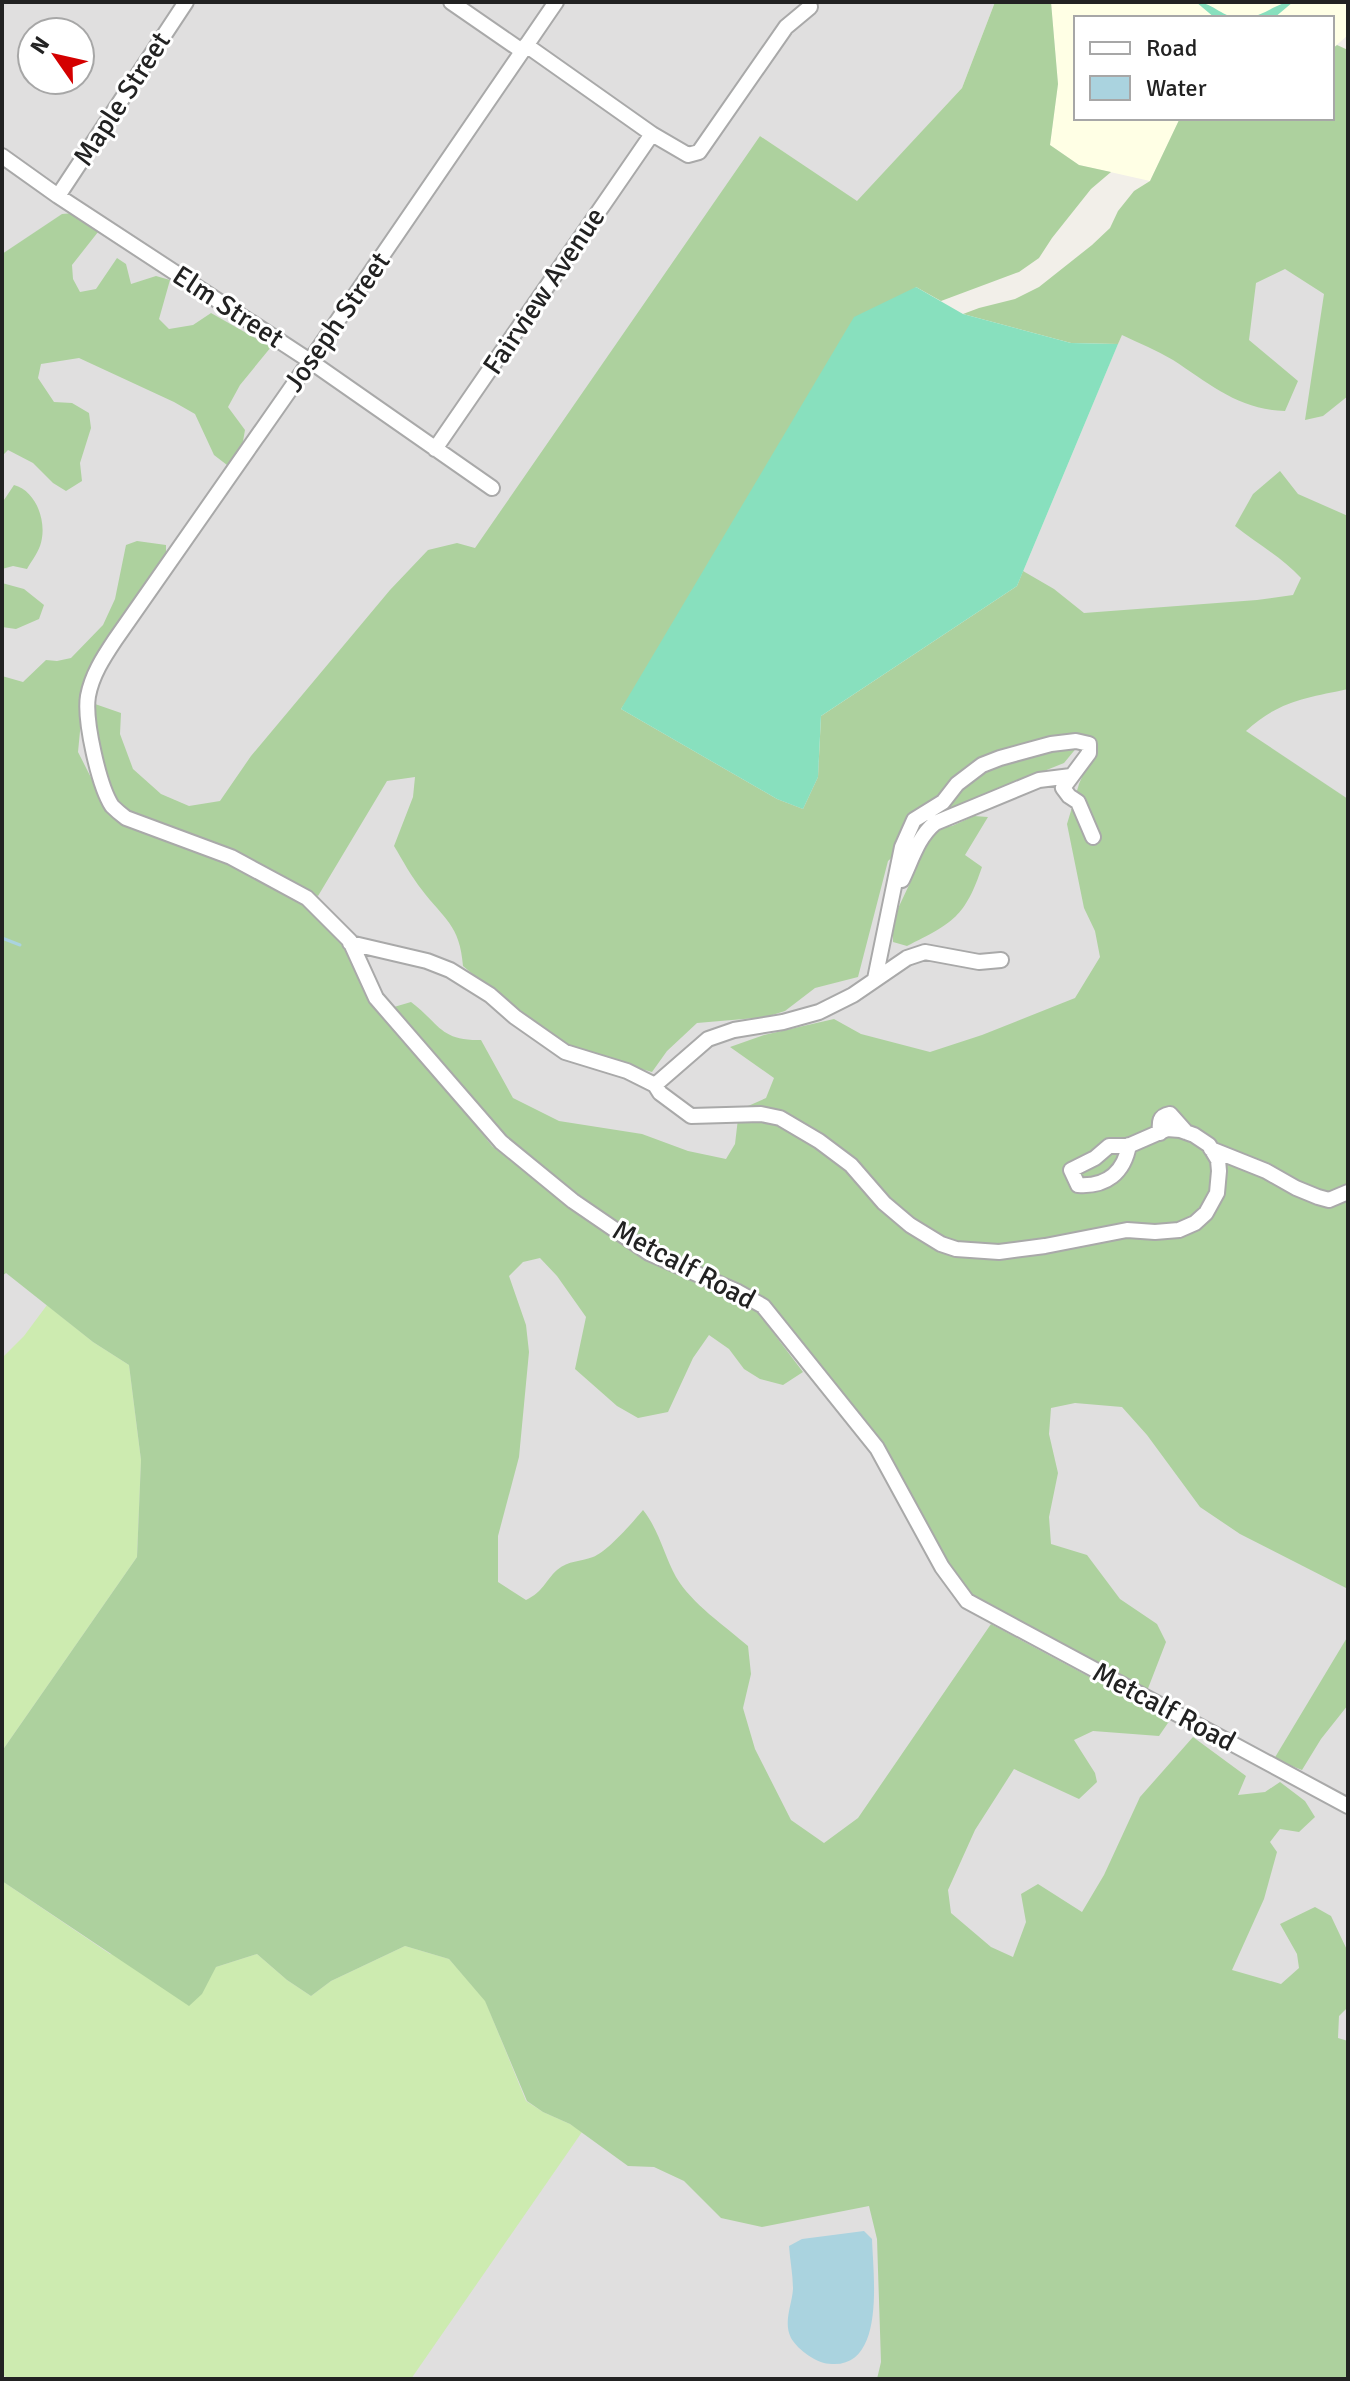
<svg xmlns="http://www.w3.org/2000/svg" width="1350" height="2381" viewBox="0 0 1350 2381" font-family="Signika,sans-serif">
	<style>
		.residential { fill: #e0dfdf; fill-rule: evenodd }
		.education { fill: #ffffe5 }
		.grass { fill: #cdebb0 }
		.forest { fill: #add19e }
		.pitch { fill: #88e0be }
		.water { fill: #aad3df }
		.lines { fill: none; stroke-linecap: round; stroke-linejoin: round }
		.stream { stroke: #aad3df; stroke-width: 3 }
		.minor-casing { stroke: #a9a9a9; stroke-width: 18 }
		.minor { stroke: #fff; stroke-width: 14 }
		.labels { text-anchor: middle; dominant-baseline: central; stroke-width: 6; stroke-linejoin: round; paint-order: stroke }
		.street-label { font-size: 28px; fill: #222; stroke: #fff }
	</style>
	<rect width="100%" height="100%" fill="#f2efe9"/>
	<path class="residential" d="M2,2h993l-33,86 -105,114 -97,-66 -139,573 156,90 240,-213 108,-259 223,-178v2230h-1340l-6,-4zM32,32h48v48h-48z"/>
	<path class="education" d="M1051,2h297v33l-16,14v-31h-256v100h104l-30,63 -71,-16 -29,-20 8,-61z"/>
	<path class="grass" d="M47,1305l46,37 36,23 12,95 -4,97 -135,194v-393l22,-22z
		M2,1881l108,73 106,13 41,-13 30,26 24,16 20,-15 74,-35 44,13 36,41 41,101 17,11 27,12 12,8 -171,247h-402l-7,-5z"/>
	<path class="forest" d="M995,2h56l7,82 -8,61 29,20 32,7 -20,17 -39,49 -13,20 -20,14 -78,29 -25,-14 -295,422 156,90 26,10 15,-32 3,-61 196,-130 6,-15 31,18 30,24 173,-13 36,-5 8,-17c-19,-21 -44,-34 -66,-52l18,-32 27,-23 18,23 50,22v173c-41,9 -70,12 -102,42l102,68v790l-108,-55 -40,-27 -53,-72 -25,-28 -47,-4 -24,5 -2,26 9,39 -9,44 2,27 36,11 33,44 37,25 9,18 -19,49 -176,-94 -23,-31 -33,-58 -35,-67 -111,-136 -118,-58 -80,-53 -46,-39 -36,-35 -95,-113 17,-5c29,22 29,39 70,38l32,58 46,23 83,13 46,17 38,8 9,-15 4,-34 27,-12 8,-20 -44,-31 34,-12 70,-16 27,15 69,18 52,-17 93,-37 25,-41 -5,-26 -11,-23 -17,-84 12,-40 15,-35 -7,-14 -23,28 -122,49 -54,49 -30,116 -43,11 -30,23 -19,6 -69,6 -30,28 -15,21 -81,-23 -42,-28 -66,-55c-3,-41 -19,-47 -41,-76 -11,-14 -19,-29 -28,-44l19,-49 2,-20 -28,4 -69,115 -181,-78c-7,-4 -15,-8 -20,-15 -14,-20 -24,-74 -22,-99l26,9 -1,21 13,35 28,25 28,12 31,-5 31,-45 139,-166 38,-40 29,-7 18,5 285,-412 97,65 105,-113z
		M1337,45l11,5v346l-25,20 -18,4 19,-126 -39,-25 -29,14 -7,57 49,41 -13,30c-46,-1 -75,-27 -112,-51 -17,-10 -34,-17 -51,-25l-4,9 -47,-1 -108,-29 16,-6 36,-9 24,-12 53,-42 18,-17 8,-17 16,-20 16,-10 30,-63h152v-69z
		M74,213l24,19 -26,33 1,14 7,13 16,-3 21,-31 9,6 5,20 25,-8 14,4 -11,39 10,10 24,-4 18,-12 60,34 -31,38 -12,22 17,23 -3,17 -15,18 -13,-10 -19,-41 -21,-12 -95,-44 -38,6 -3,14 16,24 18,1 17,10 2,15 -11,35 2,18 -16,10 -13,-8 -20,-20 -25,-13 -6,6v-202l60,-40z
		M14,485c23,6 34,39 26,61 -3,8 -9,16 -13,23l-14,-3 -11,3v-66z
		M137,541l29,4v12l-82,133 -6,62 31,61 16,11 105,38 73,38 44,46 74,110 71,90 57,45 61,43 87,47 59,29 47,62 -20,13 -23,-6 -16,-10 -15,-20 -20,-14 -16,23 -25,54 -30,6 -21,-12 -42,-37 11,-52 -29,-41 -17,-18 -17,4 -14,14 17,49 3,27 -10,105 -21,79v46l28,18c17,-8 19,-19 31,-30 12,-10 23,-8 36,-13 14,-5 40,-35 50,-47 16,20 21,45 33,67 16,27 49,49 72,69l3,28 -8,34 12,41 36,71 33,23 34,-25 133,-194 179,96 -11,16 -66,-5 -19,9 21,33 2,9 -18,17 -65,-30 -39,61 -27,60 3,23 40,34 22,10 13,-35 -5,-28 17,-10 44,28 22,-37 36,-78 53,-60 53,39 -8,19 27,-3 15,-10 25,19 10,16 -16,15 -19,-3 -10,13 7,10 -13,47 -32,71 49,14 18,-16 -2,-14 -17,-30 35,-17 16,9 17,36v55l-9,9 -1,22 10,3v338h-471l4,-17 -4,-123 -8,-33 -107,21 -41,-9 -37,-37 -30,-14 -26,-1 -58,-42 -27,-12 -16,-11 -42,-100 -36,-42 -44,-13 -74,35 -20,15 -24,-16 -30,-26 -41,13 -14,27 -13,12 -187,-125v-130l135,-194 4,-97 -12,-95 -36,-23 -87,-69 -4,3v-600l21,6 23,-22 11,1 14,-3 32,-33 12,-26 11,-54z
		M2,583l22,6 20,16 -5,14 -23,10 -14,-2z
		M974,816l14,1 -23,38 17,12c-17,50 -29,56 -75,79l-14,-4v-23l17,-36 13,-36 13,-19 16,-2z
		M1348,1636v69l-27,34 -19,31 -28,-11z"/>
	<path class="pitch" d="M1196,2c15,0 25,14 42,16 24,2 36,-16 55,-16l-19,16h-59z
		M916,287l47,27 108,29 47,1 -101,242 -196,130 -3,61 -15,32 -26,-10 -156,-90 233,-392z"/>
	<path class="water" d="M864,2231l8,8c1,34 14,128 -40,125 -15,0 -34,-14 -41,-26 -8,-16 1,-33 2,-49 0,-14 -3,-29 -4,-43l13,-7z"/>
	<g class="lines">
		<path class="stream" d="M2,938l18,7"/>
		<g class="minor-casing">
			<path id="minor" d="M451,2l71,49
				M556,2l-246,359 -195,279c-12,18 -23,35 -27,56 -4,24 11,90 24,110 4,4 10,9 14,12l105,39 76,41 43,43 26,57 125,144 72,59 76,52 89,39 25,14 114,142 65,119 25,34 381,205
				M526,45l126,89 36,21 11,-3 87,-125 24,-20
				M2,156l56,40 252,165 182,127
				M58,196l128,-194
				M435,449l217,-315
				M902,880c10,-21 16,-43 33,-57l104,-43 32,-4
				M350,943l77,18 23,9 40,25 25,22 50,35 62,19 28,14 5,8 31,23 70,-2 19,4 39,23 32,24 33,38 26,22 31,19 15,5 43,3 46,-6 82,-16 28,2 24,-2 16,-7 11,-10 11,-20 2,-22 -1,-11 -9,-15 -15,-10 -14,-5 -13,-1 -39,17h-19l-14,12 -24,12 7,15c28,2 46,-12 51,-40
				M875,979l27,-132 12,-27 29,-18 14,-18 25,-19 18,-7 51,-14 25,-3 13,3v9l-26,35 6,8 9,6 15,35
				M655,1085l53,-46 26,-9 49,-8 36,-10 34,-17 54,-37 18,-6 54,10 22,-2
				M1160,1133c-1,-11 -1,-17 10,-19l16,18
				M1211,1149l55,22 30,17 22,9 11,3 19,-8"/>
		</g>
		<use href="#minor" class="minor"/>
	</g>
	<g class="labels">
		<g class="street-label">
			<text transform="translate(122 99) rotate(-57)">Maple Street</text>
			<text transform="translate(544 291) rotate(-56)">Fairview Avenue</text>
			<text transform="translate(228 307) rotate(33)">Elm Street</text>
			<text transform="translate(337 322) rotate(-55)">Joseph Street</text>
			<text transform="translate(684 1265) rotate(28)">Metcalf Road</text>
			<text transform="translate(1164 1707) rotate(28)">Metcalf Road</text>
		</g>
	</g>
	<rect width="1350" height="2381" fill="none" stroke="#222222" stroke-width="8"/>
	<rect x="1074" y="16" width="260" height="104" fill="#ffffff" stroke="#a7a7a7" stroke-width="2"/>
	<rect x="1090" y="42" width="40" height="12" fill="#ffffff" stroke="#a7a7a7" stroke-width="2"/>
	<text x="1146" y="56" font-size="24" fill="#222222">Road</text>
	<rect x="1090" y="76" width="40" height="24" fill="#aad3df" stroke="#a7a7a7" stroke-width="2"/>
	<text x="1146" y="96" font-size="24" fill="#222222">Water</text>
	<g transform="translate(56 56) rotate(304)"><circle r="38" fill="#ffffff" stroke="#a7a7a7" stroke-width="2"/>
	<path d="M0-6L14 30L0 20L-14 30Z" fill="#d40000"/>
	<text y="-12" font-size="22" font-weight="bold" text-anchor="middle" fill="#222222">N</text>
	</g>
</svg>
